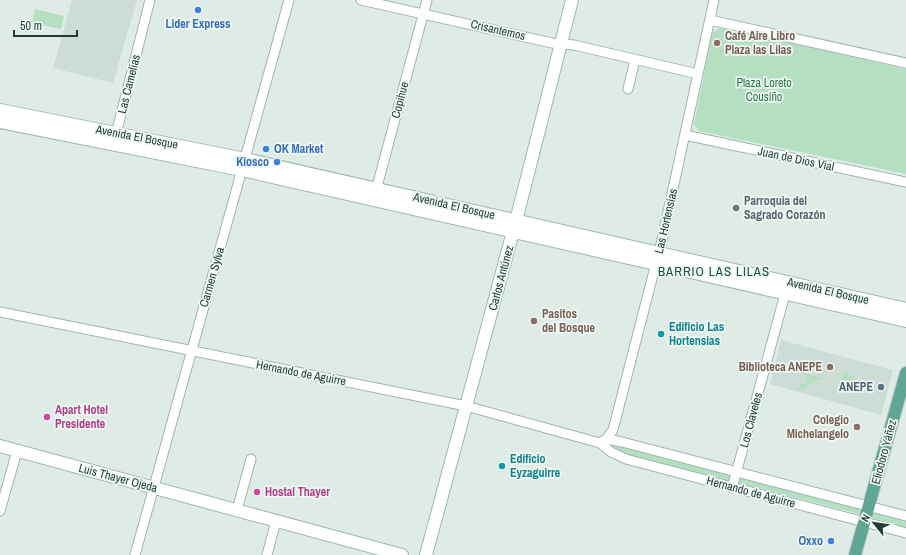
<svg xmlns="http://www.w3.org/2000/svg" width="906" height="555" viewBox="0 0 906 555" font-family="'Archivo Narrow',sans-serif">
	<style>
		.built { fill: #cddcd5 }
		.green { fill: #b5dfc1 }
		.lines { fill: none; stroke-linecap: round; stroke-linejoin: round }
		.street-casing { stroke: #a1b4ad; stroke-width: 11 }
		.secondary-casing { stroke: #9cb9af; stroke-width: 14 }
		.primary-casing { stroke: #c0c9c6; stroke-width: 14 }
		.street { stroke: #fff; stroke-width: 9 }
		.secondary { stroke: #fff; stroke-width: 12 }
		.primary { stroke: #5fa694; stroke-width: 12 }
		.shop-dot { fill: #3f7fe0; stroke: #f0f8f4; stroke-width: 1.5 }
		.education-dot { fill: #8d6e63; stroke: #f0f8f4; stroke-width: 1.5 }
		.worship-dot { fill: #6b7280; stroke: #f0f8f4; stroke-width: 1.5 }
		.culture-dot { fill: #0f9aa8; stroke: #f0f8f4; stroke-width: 1.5 }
		.service-dot { fill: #5c6f8a; stroke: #f0f8f4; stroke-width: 1.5 }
		.hotel-dot { fill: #d1479c; stroke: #f0f8f4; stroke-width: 1.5 }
		.labels { text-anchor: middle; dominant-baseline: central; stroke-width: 3.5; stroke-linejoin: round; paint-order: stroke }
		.shop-label { font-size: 12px; font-weight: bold; fill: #366cbe; stroke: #f0f8f4; text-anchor: end }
		.street-label { font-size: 12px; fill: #1e3d35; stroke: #f0f8f4 }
		.education-label { font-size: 12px; font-weight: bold; fill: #785e54; stroke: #f0f8f4; text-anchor: start }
		.park-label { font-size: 12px; fill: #257846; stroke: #f0f8f4 }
		.worship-label { font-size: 12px; font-weight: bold; fill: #5b616d; stroke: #f0f8f4; text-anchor: start }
		.culture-label { font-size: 12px; font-weight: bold; fill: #0d838f; stroke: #f0f8f4; text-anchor: start }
		.service-label { font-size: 12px; font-weight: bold; fill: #4e5e75; stroke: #f0f8f4; text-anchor: end }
		.hotel-label { font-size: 12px; font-weight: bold; fill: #b23c85; stroke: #f0f8f4; text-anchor: start }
		.neighbourhood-label { font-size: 13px; letter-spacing: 1px; fill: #195144; stroke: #f0f8f4 }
	</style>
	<rect width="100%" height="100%" fill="#dfece6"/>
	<path class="built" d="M72,0h65l-24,83 -60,-15z
		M781,340l112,30 -12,45 -111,-31z"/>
	<path class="green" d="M35,9l29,7 -3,13 -29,-6z
		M719,28l53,9 134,32v105l-207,-43 -5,-6 18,-92z
		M801,365l7,1 -2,8 35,8 3,-9 11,4 -4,14 -11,-3 -3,-7 -14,-3 -16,8 -2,4 -6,-1 1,-6 5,1 2,-9 -8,-3z
		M610,446l14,1 282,73v8l-54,-16 -231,-59z"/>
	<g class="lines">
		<g class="street-casing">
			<path id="street" d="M361,0l191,43 22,2 124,29
				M710,20l196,43
				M628,89l7,-29
				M685,135l221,47
				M115,138l35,-138
				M375,194l52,-194
				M0,312l466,94 134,37 11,9 15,7 280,74
				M606,439l7,-9 48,-186 53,-244
				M603,441l3,-2 16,3 284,74
				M732,488l55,-201
				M237,510l14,-51
				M0,511l17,-60
				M135,555l154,-555
				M267,555l9,-34"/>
		</g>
		<g class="secondary-casing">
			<path id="secondary" d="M0,110l245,49 661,150
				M0,122l242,48 664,151
				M0,446l402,109
				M426,555l92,-342 54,-213"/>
		</g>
		<g class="primary-casing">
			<path id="primary" d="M855,555l51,-182"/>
		</g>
		<use href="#street" class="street"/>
		<use href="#secondary" class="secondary"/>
		<use href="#primary" class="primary"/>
	</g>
	<g class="shop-dot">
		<circle cx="198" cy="10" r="4"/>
		<circle cx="266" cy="149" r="4"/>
		<circle cx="277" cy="162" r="4"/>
		<circle cx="831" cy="541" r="4"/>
	</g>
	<g class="education-dot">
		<circle cx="717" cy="43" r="4"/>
		<circle cx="534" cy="321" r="4"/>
		<circle cx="830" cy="367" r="4"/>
		<circle cx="857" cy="427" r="4"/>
	</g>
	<circle class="worship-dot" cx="736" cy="208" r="4"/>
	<g class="culture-dot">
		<circle cx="661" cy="334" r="4"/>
		<circle cx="502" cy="466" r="4"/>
	</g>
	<circle class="service-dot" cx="881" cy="387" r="4"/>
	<g class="hotel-dot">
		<circle cx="47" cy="417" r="4"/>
		<circle cx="257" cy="492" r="4"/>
	</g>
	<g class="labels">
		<g class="shop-label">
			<text x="198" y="24" text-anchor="middle">Lider Express</text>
			<text x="274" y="149" text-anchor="start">OK Market</text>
			<text x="269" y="162">Kiosco</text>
			<text x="823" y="541">Oxxo</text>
		</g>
		<g class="street-label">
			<text transform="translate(498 30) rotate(13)">Crisantemos</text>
			<text transform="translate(129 84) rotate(-76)">Las Camelias</text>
			<text transform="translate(400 100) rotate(-75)">Copihue</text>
			<text transform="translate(137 137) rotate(11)">Avenida El Bosque</text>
			<text transform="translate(796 159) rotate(12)">Juan de Dios Vial</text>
			<text transform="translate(454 206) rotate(13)">Avenida El Bosque</text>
			<text transform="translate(666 221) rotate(-77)">Las Hortensias</text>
			<text transform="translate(212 277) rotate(-74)">Carmen Sylva</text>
			<text transform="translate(501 278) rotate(-75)">Carlos Antúnez</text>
			<text transform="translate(828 291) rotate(13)">Avenida El Bosque</text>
			<text transform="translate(301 373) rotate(11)">Hernando de Aguirre</text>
			<text transform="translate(751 420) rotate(-75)">Los Claveles</text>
			<text transform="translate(884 452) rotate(-75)">Eliodoro Yáñez</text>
			<text transform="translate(118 478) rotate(15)">Luis Thayer Ojeda</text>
			<text transform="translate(751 492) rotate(15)">Hernando de Aguirre</text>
		</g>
		<g class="education-label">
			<text x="725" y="36">Café Aire Libro<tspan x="725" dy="14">Plaza las Lilas</tspan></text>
			<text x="542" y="314">Pasitos<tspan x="542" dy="14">del Bosque</tspan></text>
			<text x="822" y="367" text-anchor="end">Biblioteca ANEPE</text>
			<text x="849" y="420" text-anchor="end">Colegio<tspan x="849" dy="14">Michelangelo</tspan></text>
		</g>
		<g class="park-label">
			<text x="764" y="83">Plaza Loreto<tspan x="764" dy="14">Cousiño</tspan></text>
		</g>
		<g class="worship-label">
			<text x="744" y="201">Parroquia del<tspan x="744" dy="14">Sagrado Corazón</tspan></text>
		</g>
		<g class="culture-label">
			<text x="669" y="327">Edificio Las<tspan x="669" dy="14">Hortensias</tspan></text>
			<text x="510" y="459">Edificio<tspan x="510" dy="14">Eyzaguirre</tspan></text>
		</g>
		<g class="service-label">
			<text x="873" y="387">ANEPE</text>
		</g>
		<g class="hotel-label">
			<text x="55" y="410">Apart Hotel<tspan x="55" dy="14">Presidente</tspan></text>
			<text x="265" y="492">Hostal Thayer</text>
		</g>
		<g class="neighbourhood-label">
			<text x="714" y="271">BARRIO LAS LILAS</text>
		</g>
	</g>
	<g transform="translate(874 523) rotate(300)" stroke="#f0f8f4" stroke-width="3" paint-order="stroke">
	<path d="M0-3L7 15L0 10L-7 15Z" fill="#1e3d35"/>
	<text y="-6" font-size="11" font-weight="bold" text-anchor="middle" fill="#1e3d35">N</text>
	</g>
	<path d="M14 30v6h63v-6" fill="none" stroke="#1e3d35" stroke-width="2"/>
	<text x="20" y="30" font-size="12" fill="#1e3d35" stroke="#f0f8f4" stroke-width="3" paint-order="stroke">50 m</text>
</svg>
